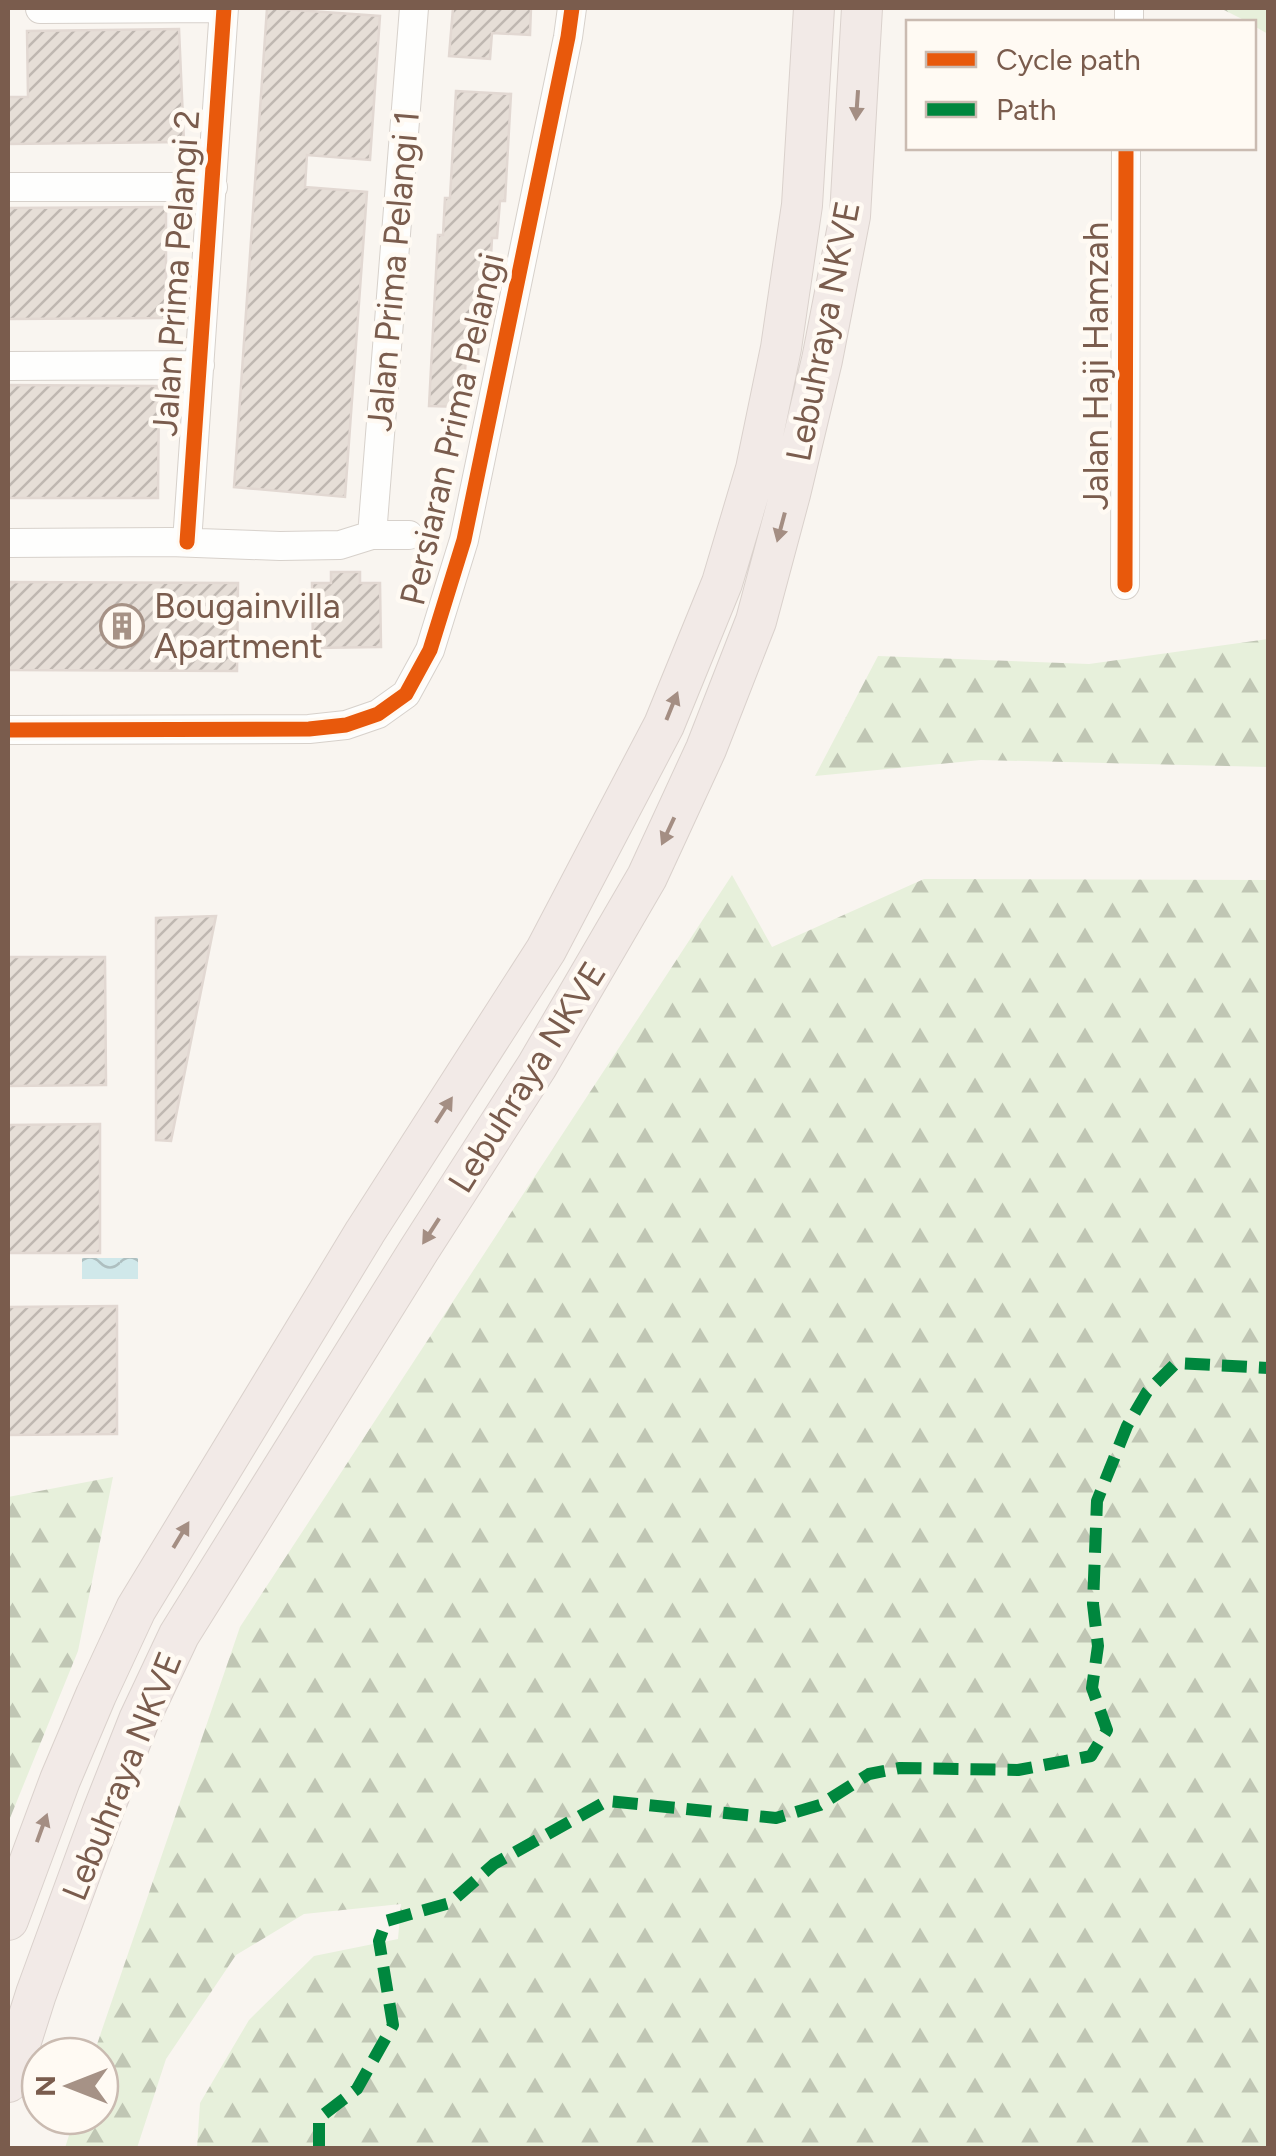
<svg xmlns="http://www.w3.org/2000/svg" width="1276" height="2156" viewBox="0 0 1276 2156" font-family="Figtree,sans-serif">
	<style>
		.forest { fill: url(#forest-firs) }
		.water { fill: url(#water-waves) }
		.building { fill: url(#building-hatch); stroke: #e2d8d2; stroke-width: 2.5 }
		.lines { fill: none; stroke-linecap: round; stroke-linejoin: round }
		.minor-casing { stroke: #d7d1cb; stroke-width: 30 }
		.highway-casing { stroke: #dad1cc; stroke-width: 42 }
		.minor { stroke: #fefefd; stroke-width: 28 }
		.highway { stroke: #f2eae7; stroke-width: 40 }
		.quiet { stroke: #00873e; stroke-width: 12; stroke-dasharray: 25 12; stroke-linecap: butt }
		.cycleway-casing { stroke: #fffaf3; stroke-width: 21 }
		.cycleway { stroke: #e8590c; stroke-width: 15 }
		.oneway { fill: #a48e83 }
		.labels { text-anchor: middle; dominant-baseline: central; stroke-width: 9; stroke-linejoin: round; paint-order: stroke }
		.street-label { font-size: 35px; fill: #7a5c4d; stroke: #fffaf3 }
		.poi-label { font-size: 35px; fill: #7a5c4d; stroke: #fffaf3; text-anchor: start }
	</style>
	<defs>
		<pattern id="forest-firs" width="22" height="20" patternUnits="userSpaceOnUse" patternTransform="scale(2.5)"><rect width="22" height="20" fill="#e7f0db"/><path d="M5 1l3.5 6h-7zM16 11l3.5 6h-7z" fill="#c0c6b4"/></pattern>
		<pattern id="water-waves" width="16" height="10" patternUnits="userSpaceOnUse" patternTransform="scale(2.5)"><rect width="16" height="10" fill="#d0e8ea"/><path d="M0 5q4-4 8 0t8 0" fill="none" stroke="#aebfc0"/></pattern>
		<pattern id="building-hatch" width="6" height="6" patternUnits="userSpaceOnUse" patternTransform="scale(2.5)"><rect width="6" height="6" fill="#e6ded7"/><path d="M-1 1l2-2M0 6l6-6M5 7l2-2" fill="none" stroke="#bfb7b1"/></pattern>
	</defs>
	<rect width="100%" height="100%" fill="#f9f5f0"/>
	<path class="forest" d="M1220,8h48v26l-14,-8v-4h-6z
		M1268,639v128l-287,-7 -166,16 63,-120 211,8z
		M732,875l40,72 152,-68 344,1v1268h-1071l3,-45 49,-83 65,-64 84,-17 3,-35 -97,10 -68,41 -70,104 -29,89h-72l10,-32h25v-60h-7l147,-429z
		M113,1477l-35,174 -70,172v-326z"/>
	<path class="water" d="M82,1258h56v21h-56z"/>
	<path class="building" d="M267,8l113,8 -10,144 -63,-5 -2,32 62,5 -22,305 -111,-10z
		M453,8h78l-1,27 -38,-2 -2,26 -41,-3z
		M179,29l5,113 -176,2v-47h20l-1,-66z
		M456,91l55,3 -6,107h-5l-3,37h-5l-2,37 -5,-1 -3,55h-3l-1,26h-12l-3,52 -34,-1 9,-171h5l2,-37h5z
		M166,207v111l-158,1v-111z
		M8,385l151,1 -1,112h-150z
		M331,572h29v11h20l1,64 -68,1 -1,-65h19z
		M8,582l230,1 -1,88 -229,-1z
		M216,916l-45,225 -15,-1v-222z
		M8,957h97l1,128 -98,1z
		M100,1124v129h-92v-128z
		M117,1306v128l-109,1v-128z"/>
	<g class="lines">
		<g class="minor-casing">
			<path id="minor" d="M40,9l184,-1
				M1129,22v-14
				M8,187h205
				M8,366l192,-1
				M372,535l42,-527
				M187,542l37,-534
				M8,543l162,-1 110,4 60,-1 32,-10h37
				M1125,585l1,-437
				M8,730l301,-1 37,-4 32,-11 28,-20 24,-44 34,-110 104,-503 4,-29"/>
		</g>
		<g class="highway-casing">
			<path id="highway" d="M8,1920l52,-140 36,-85 40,-86 229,-377 181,-282 118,-225 58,-142 34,-114 25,-121 21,-143 12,-197
				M8,2082l28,-88 67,-183 36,-91 40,-85 240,-385 118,-184 110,-189 59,-128 50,-128 34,-127 32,-134 28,-144 12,-208"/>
		</g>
		<use href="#minor" class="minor"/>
		<use href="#highway" class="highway"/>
		<path class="quiet" d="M319,2148v-30l38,-29 36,-64 -14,-84 7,-20 64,-18 44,-39 113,-63 169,17 44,-13 49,-31 31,-6 118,2 73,-14 16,-26 -15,-42 6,-42 -5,-42 4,-103 30,-75 20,-34 29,-29 92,5"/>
		<g class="cycleway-casing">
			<path id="cycleway" d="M187,542l37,-534
				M1125,585l1,-437
				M8,730l301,-1 37,-4 32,-11 28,-20 24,-44 34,-110 104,-503 4,-29"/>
		</g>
		<use href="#cycleway" class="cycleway"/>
	</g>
	<defs><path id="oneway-solid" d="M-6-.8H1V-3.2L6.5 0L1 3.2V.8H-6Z" transform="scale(2.5)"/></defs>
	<g class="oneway">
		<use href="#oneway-solid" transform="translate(857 105) rotate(94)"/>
		<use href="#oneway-solid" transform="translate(781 527) rotate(105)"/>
		<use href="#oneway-solid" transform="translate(672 706) rotate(-68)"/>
		<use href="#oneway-solid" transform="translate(668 831) rotate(115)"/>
		<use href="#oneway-solid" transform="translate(444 1110) rotate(-57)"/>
		<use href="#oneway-solid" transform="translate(431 1231) rotate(123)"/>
		<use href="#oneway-solid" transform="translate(181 1535) rotate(-59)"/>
		<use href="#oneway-solid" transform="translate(42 1828) rotate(-70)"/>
	</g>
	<defs>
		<g id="building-ring" transform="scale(2.25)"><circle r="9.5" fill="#fffaf3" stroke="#a69286" stroke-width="1.5"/><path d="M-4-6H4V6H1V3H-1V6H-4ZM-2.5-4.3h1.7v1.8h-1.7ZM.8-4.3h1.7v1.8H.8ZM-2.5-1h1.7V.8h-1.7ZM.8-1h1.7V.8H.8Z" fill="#a69286"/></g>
	</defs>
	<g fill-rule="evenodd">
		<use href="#building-ring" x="122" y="626"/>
	</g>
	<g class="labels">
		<g class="street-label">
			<text transform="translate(393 271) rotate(-85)">Jalan Prima Pelangi 1</text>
			<text transform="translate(176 273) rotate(-86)">Jalan Prima Pelangi 2</text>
			<text transform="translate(823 331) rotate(-79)">Lebuhraya NKVE</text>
			<text transform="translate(1096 366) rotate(-90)">Jalan Haji Hamzah</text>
			<text transform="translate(452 429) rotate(-77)">Persiaran Prima Pelangi</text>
			<text transform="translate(527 1077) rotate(-58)">Lebuhraya NKVE</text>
			<text transform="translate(122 1776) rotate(-68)">Lebuhraya NKVE</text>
		</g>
		<g class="poi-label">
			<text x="154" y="606">Bougainvilla<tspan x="154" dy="40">Apartment</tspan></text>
		</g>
	</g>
	<rect width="1276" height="2156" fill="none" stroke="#7a5c4d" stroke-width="20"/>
	<rect x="906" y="20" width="350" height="130" fill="#fffaf3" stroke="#cabbb1" stroke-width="2.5"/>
	<rect x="926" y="52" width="50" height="15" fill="#e8590c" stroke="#cabbb1" stroke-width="2.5"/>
	<text x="996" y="70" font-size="30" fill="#7a5c4d">Cycle path</text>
	<rect x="926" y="102" width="50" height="15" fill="#00873e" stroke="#cabbb1" stroke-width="2.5"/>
	<text x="996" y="120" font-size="30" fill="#7a5c4d">Path</text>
	<g transform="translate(70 2086) rotate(270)"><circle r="48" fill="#fffaf3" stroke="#cabbb1" stroke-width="2.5"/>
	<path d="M0-8L18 38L0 25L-18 38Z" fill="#a69286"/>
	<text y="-15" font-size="28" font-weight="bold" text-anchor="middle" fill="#7a5c4d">N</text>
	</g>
</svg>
